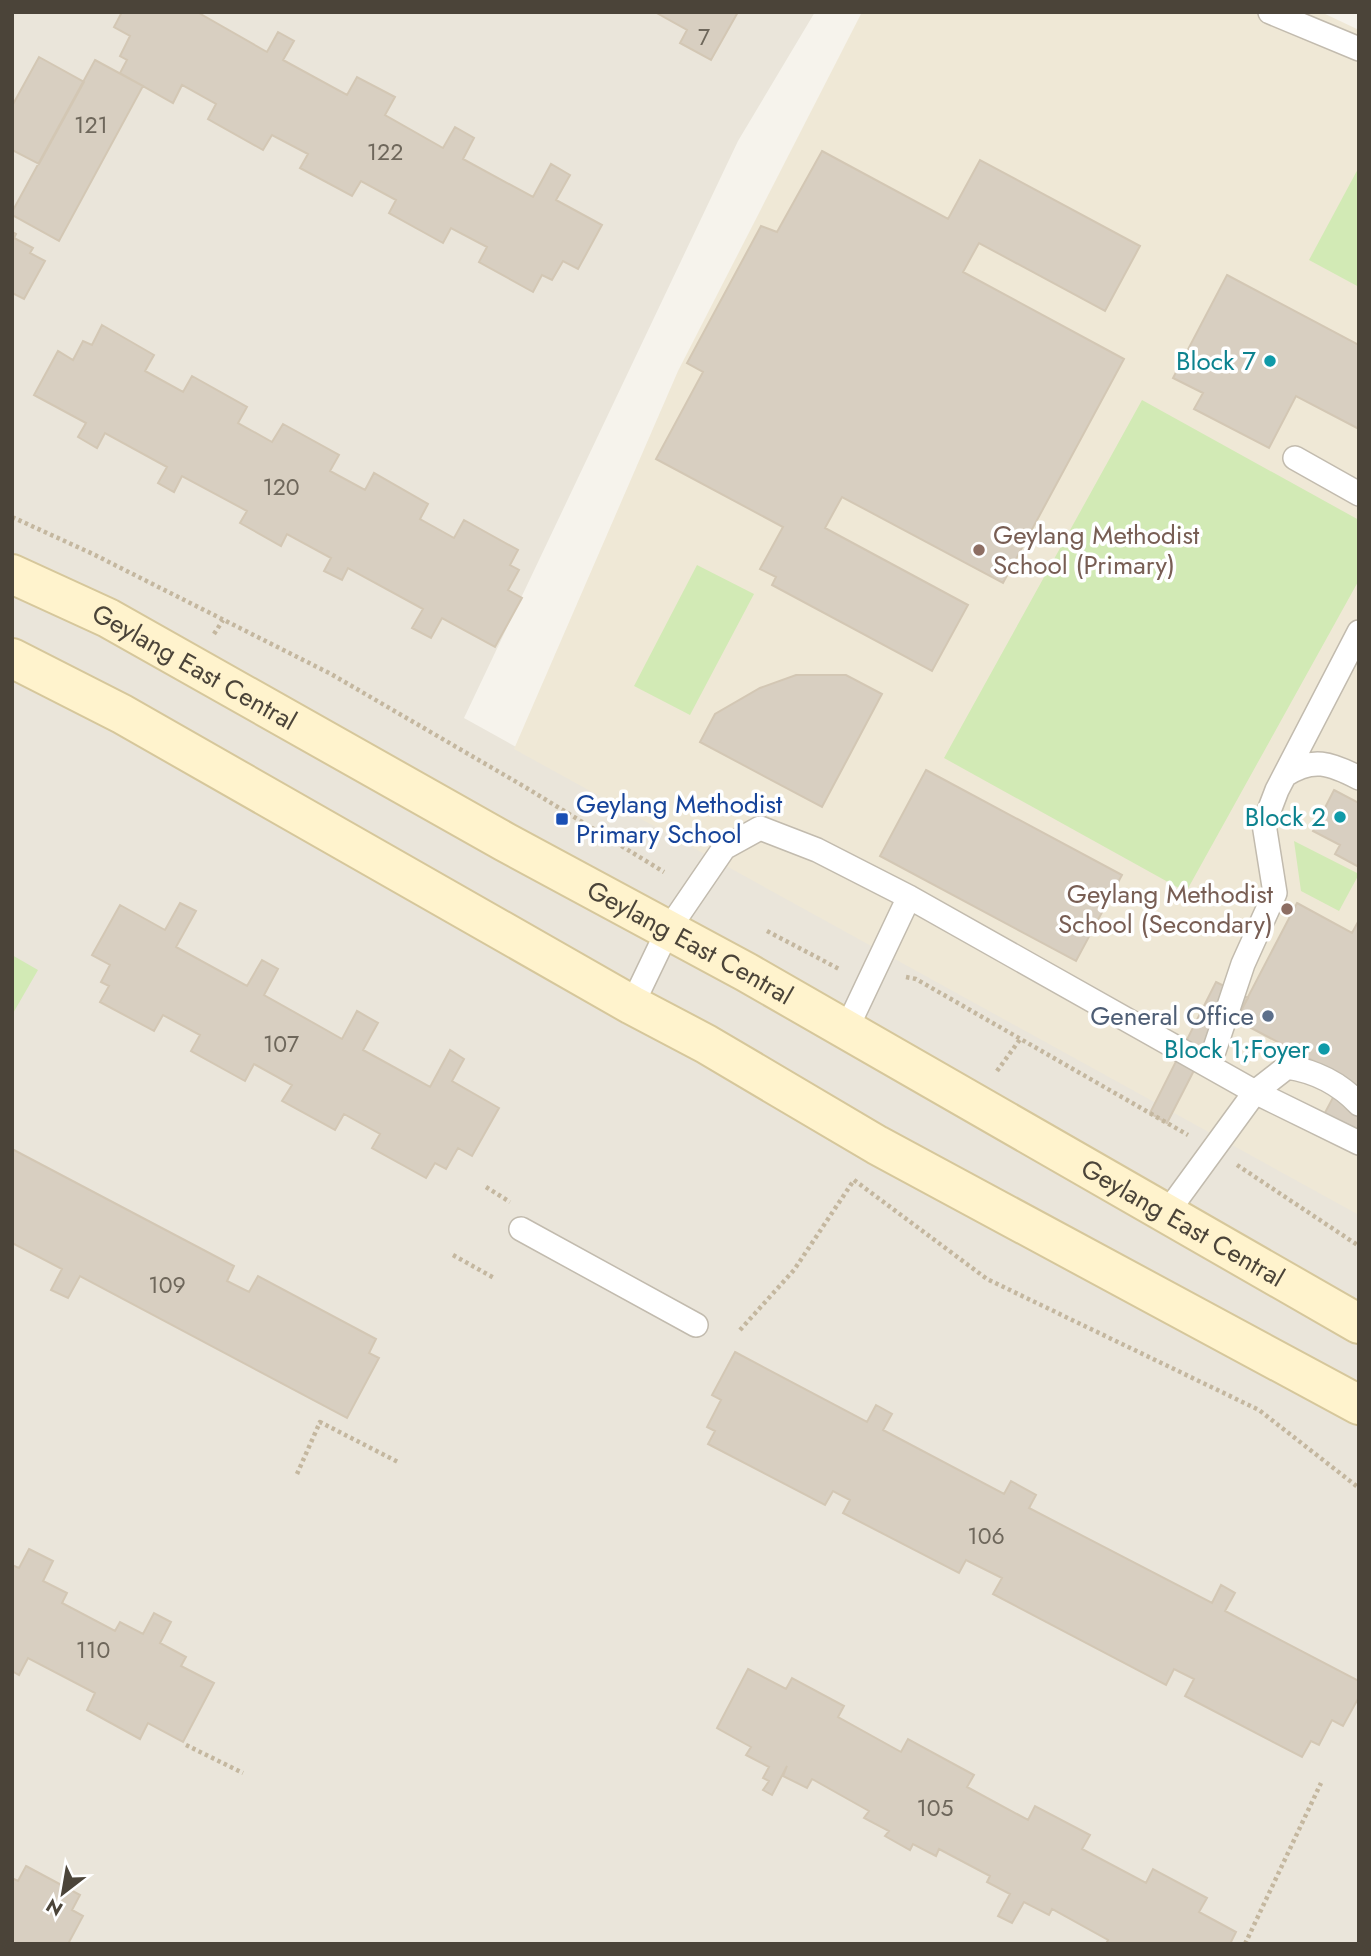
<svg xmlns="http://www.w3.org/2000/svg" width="1371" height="1956" viewBox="0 0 1371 1956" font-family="Jost,sans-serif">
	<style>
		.residential { fill: #eae5da }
		.education { fill: #efe8d6 }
		.green { fill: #d2eab5 }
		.building { fill: #d8cfc1; stroke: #d3c7b4; stroke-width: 2 }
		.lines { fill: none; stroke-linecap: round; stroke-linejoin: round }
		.lane-casing { stroke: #c2bbae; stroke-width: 26 }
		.secondary-casing { stroke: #d6c79b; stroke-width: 42 }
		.path { stroke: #c4b79f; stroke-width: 4.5; stroke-dasharray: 3.5 3.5; stroke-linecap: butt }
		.lane { stroke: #fff; stroke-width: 23 }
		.secondary { stroke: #fff3cd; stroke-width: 38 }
		.culture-dot { fill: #0f9aa8; stroke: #fff; stroke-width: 2.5 }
		.education-dot { fill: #8d6e63; stroke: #fff; stroke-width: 2.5 }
		.transit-dot { fill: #1a4fb4; stroke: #fff; stroke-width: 2.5 }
		.service-dot { fill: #5c6f8a; stroke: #fff; stroke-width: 2.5 }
		.labels { text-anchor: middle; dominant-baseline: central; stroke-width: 7; stroke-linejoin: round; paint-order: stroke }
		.number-label { font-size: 23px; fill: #6e675b }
		.culture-label { font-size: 26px; fill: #0d838f; stroke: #fff; text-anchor: end }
		.education-label { font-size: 26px; fill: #785e54; stroke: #fff; text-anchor: start }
		.street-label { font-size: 26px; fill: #4b4439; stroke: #fff }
		.transit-label { font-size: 26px; fill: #164399; stroke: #fff; text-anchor: start }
		.service-label { font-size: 26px; fill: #4e5e75; stroke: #fff; text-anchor: end }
	</style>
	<rect width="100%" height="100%" fill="#f6f3ec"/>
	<path class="residential" d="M12,12h803l-77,129 -274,577 895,496v730h-1347z"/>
	<path class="education" d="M862,12h459l38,18v1185l-845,-466 164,-378z"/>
	<path class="green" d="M1359,167v120l-50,-27z
		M1142,400l217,120v60l-173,312 -242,-134z
		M697,565l57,29 -64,121 -56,-29z
		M1294,841l65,33 -20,37 -38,-20z
		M12,955l26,15 -26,45z"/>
	<path class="building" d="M122,12h75l70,40 11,-20 16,9 -11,19 64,35 10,-18 38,20 -10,18 58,33 12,-21 19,11 -11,21 70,38 18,-33 19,11 -14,25 46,25 -24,44 -15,-8 -11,19 -10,-5 -9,17 -54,-30 8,-15 -36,-19 -8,15 -54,-30 7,-13 -35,-19 -9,15 -52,-28 8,-14 -36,-19 -9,15 -55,-31 8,-15 -34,-19 -9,18 -53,-30 7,-13 -7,-4 10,-20 -16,-9z
		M655,12h83l-27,48 -31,-17 7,-13z
		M39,57l45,25 -45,82 -27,-14v-44z
		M95,60l48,26 -84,155 -47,-26v-3z
		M822,151l126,68 32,-59 160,86 -35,65 -126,-68 -16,29 161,87 -121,224 -161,-86 -17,31 143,77 -36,66 -160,-86 4,-8 -16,-8 23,-42 -127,-68 47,-87 -16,-9 74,-137 16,6z
		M12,232l4,2 -2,4 19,10 -3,5 15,8 -21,38 -12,-6z
		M1227,275l132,70v84l-63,-33 -27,52 -75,-39 9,-16 -30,-15z
		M102,325l52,30 -9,16 38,21 9,-16 55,31 -9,16 34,19 11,-18 56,31 -9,16 35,19 9,-17 54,31 -8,15 34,19 10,-18 54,30 -8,15 9,5 -11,20 14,8 -27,49 -53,-29 -11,20 -19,-10 11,-19 -75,-41 -6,12 -18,-9 7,-13 -44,-24 -6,12 -41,-23 7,-12 -65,-35 -8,16 -16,-9 9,-16 -62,-34 -8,15 -19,-11 8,-14 -52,-28 24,-44 15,9 10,-19 9,4z
		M796,675h50l36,19 -60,113 -122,-65 15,-28 45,-26z
		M926,770l196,105 -46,86 -196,-105z
		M1334,790l25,13v64l-24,-13 5,-9 -27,-14z
		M180,903l16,8 -20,36 71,39 15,-26 16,9 -14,26 78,44 15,-28 21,12 -15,27 67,37 20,-37 14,9 -12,22 47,27 -27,48 -14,-8 -12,21 -11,-6 -9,15 -54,-30 8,-14 -36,-20 -9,16 -53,-29 10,-16 -38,-21 -9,17 -54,-30 9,-16 -37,-20 -9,16 -54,-29 9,-16 -8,-4 9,-17 -18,-10 28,-50 45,25z
		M1297,903l55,30 7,-13v223l-39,-21 24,-45 -108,-57z
		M1216,982l32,16 -12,22 -13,-6 -56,109 -17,-10z
		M12,1149l222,117 -7,15 22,11 9,-16 118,63 -7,14 10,5 -32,60 -267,-142 -12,22 -17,-8 11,-21 -50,-26z
		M735,1352l132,70 9,-17 16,9 -9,16 121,64 7,-13 25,14 -7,13 183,95 9,-18 14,8 -10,18 134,70v16l-16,29 -11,-6 -13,25 -8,-4 -9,16 -117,-61 9,-17 -20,-10 -8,16 -173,-91 9,-16 -36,-18 -7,13 -116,-60 7,-13 -17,-9 -8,14 -117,-61 7,-13 -8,-4 14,-27 -9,-5z
		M29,1549l24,12 -10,20 24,12 -5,10 53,28 5,-9 23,12 11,-21 17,9 -11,21 26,14 -5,9 33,17 -31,59 -35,-19 -8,16 -53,-29 8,-17 -67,-35 -9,17 -7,-4v-106l7,3z
		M748,1669l38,20 6,-11 52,28 -6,11 63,35 7,-13 66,36 -7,12 61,33 7,-14 55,29 -8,14 64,34 7,-14 54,29 -8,14 37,20 -6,12h-124l2,-4 -56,-31 -3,6 -25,-13 -12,21 -14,-7 12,-22 -23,-12 3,-6 -51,-27 -3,7 -23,-12 -3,6 -25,-14 4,-5 -25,-13 5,-7 -57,-32 -5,9 -24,-12 4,-10 -15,29 -9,-5 6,-9 -6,-3 6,-11 -23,-12 5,-8 -34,-19z
		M26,1866l54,29 -8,15 11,6 -15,28h-56v-66l6,3z"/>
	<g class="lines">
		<g class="lane-casing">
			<path id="lane" d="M1270,12l89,37
				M1295,458l64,36
				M1285,775c28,-18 45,-12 74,3
				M632,1005l36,-75 56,-82 36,-20 57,22 92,47 346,195 104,51
				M846,1030l63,-133
				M1209,1066l34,-102 32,-71 -11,-69 13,-34 82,-158
				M1166,1214l89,-122 32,-25c27,4 52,16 72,37
				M521,1229l175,96"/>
		</g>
		<g class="secondary-casing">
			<g id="secondary">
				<path id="s1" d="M12,574l96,44 397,224 241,130 613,352"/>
				<path d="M12,658l110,56 510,291 74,39 171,101 482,260"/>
			</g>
		</g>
		<path class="path" d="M12,517l81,37 238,120 194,113 139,85
			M214,634l9,-14
			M767,931l74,39
			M906,977l10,2 272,156
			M997,1071l24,-33
			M1237,1165l122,81
			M854,1180l133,99 272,131 100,78
			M486,1187l24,15
			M453,1255l41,23
			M740,1330l54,-60 60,-90
			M297,1474l23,-52 78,40
			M186,1745l57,28
			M1245,1944l76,-161"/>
		<use href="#lane" class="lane"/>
		<use href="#secondary" class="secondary"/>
	</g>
	<g class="culture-dot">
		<circle cx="1270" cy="361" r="7"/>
		<circle cx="1340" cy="817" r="7"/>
		<circle cx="1324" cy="1049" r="7"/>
	</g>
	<g class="education-dot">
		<circle cx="979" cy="550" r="7"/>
		<circle cx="1287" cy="909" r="7"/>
	</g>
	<rect class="transit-dot" x="555" y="812" width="14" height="14" rx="3.5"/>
	<circle class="service-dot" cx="1268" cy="1016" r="7"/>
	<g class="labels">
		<g class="number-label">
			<text x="704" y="37">7</text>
			<text x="91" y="125">121</text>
			<text x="385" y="152">122</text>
			<text x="281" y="487">120</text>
			<text x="281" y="1044">107</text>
			<text x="167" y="1285">109</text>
			<text x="986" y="1536">106</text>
			<text x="93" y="1650">110</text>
			<text x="935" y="1808">105</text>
		</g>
		<g class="culture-label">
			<text x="1256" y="361">Block 7</text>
			<text x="1326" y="817">Block 2</text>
			<text x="1310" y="1049">Block 1;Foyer</text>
		</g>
		<g class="education-label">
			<text x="993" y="535">Geylang Methodist<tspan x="993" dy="30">School (Primary)</tspan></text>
			<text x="1273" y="894" text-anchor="end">Geylang Methodist<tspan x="1273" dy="30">School (Secondary)</tspan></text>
		</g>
		<g class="street-label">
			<text stroke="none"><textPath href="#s1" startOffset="205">Geylang East Central</textPath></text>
			<text stroke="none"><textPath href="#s1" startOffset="772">Geylang East Central</textPath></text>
			<text stroke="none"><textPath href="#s1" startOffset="1339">Geylang East Central</textPath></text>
		</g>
		<g class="transit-label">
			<text x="576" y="804">Geylang Methodist<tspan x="576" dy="30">Primary School</tspan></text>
		</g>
		<g class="service-label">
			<text x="1254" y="1016">General Office</text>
		</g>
	</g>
	<rect width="1371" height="1956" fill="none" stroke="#4b4439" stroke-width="28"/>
	<g transform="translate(63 1893) rotate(211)" stroke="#ffffff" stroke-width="5" paint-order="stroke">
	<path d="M0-5L12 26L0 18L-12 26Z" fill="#4b4439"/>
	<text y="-10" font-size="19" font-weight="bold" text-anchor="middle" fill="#4b4439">N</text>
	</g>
</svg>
